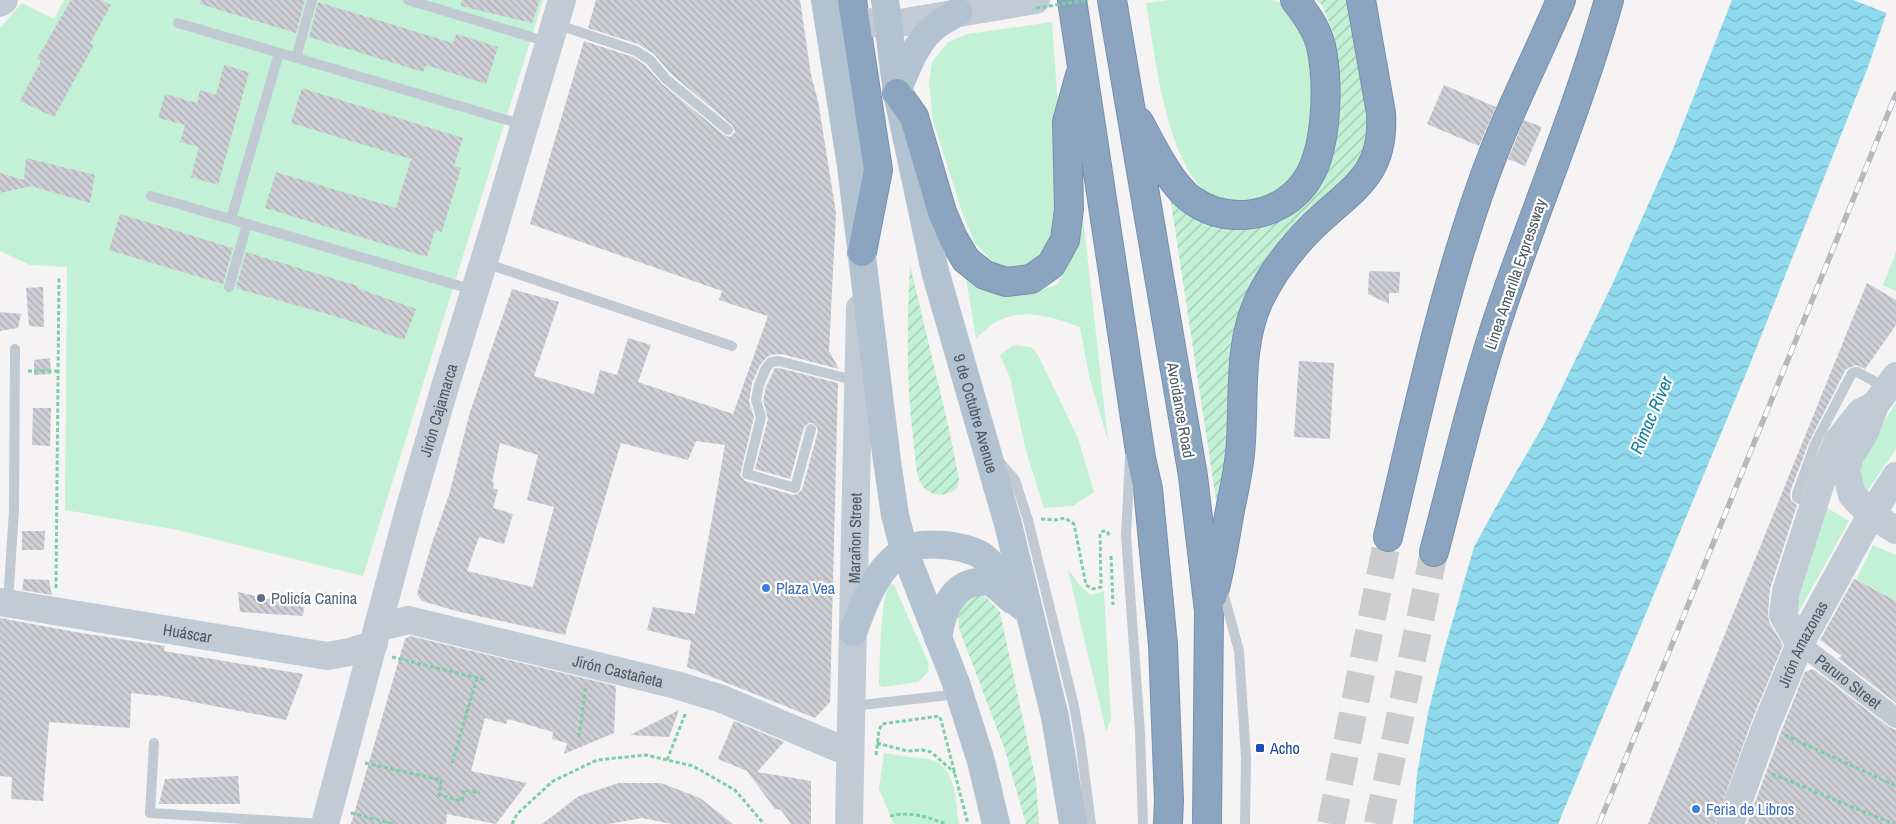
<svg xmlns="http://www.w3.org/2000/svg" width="1896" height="824" viewBox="0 0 1896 824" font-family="'Archivo Narrow',sans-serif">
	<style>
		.green { fill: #c3f1d5 }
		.garden { fill: url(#garden-furrows) }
		.water { fill: url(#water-waves) }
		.pier { fill: #f5f3f3 }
		.building { fill: url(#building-back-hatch); fill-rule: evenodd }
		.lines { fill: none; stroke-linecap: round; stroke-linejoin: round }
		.highway-tunnel { stroke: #caccce; stroke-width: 28; stroke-dasharray: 28 14; stroke-linecap: butt }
		.highway-casing { stroke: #7690ad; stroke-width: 30 }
		.path { stroke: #7ad0a6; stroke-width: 3; stroke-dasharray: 4 2.5; stroke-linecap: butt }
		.lane { stroke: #c1cad2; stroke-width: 10 }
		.street { stroke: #c1cad2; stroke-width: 20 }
		.secondary { stroke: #c1cbd6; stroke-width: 28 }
		.primary { stroke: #b3c2d1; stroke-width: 28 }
		.highway { stroke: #8ba5c1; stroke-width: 28 }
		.rail-casing { stroke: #b5b8bd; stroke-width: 5.5 }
		.rail { stroke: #fff; stroke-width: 4; stroke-dasharray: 11; stroke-linecap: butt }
		.path-bridge { stroke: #7ad0a6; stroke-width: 3; stroke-dasharray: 4 2.5; stroke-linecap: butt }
		.shop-dot { fill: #3f7fe0; stroke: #fff; stroke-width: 2 }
		.service-dot { fill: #5c6f8a; stroke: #fff; stroke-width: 2 }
		.transit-dot { fill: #1a4fb4; stroke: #fff; stroke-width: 2 }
		.labels { text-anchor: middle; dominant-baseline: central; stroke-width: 4.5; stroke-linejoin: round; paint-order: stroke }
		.street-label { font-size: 16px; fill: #4a5661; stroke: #fff }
		.shop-label { font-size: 16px; fill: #366cbe; stroke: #fff; text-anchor: start }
		.service-label { font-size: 16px; fill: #4e5e75; stroke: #fff; text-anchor: start }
		.transit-label { font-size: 16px; fill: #164399; stroke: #fff; text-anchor: start }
		.water-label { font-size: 18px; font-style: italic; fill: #0c7c9b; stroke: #fff }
	</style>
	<defs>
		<pattern id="garden-furrows" width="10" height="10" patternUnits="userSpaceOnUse" patternTransform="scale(1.25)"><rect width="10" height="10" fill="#c3f1d5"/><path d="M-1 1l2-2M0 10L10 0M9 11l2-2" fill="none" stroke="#a0c6b0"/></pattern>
		<pattern id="water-waves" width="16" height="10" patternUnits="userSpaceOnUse" patternTransform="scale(1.25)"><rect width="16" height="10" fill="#90daee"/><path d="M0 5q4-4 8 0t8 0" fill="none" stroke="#78b4c4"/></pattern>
		<pattern id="building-back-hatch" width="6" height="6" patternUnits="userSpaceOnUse" patternTransform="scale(1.25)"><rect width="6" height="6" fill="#cdcfd5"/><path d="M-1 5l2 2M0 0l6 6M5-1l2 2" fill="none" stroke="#a8abb0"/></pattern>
	</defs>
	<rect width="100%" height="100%" fill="#f5f3f3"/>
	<path class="green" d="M64,0h479l-180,576 -185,-46 -113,-20 2,-243 -37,-2 -30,-14v-223l22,-25 32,16z
		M1169,0h103l10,3 20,19 15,62 -9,79 -33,37c-12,1 -38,5 -49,3 -59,-14 -71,-151 -80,-200z
		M1052,22l11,156 -12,78 -39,17 -20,-12 -17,-18 -12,-28 -30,-94 -4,-37 3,-22 16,-20 20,-8z
		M1082,209l26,232 -19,-65 -9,-49c-28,-10 -58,-21 -86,-4 -6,4 -12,10 -18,15l-11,-65 43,23 28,-4 22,-8 15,-29z
		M1896,252v39l-13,-6z
		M1014,345l17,2 7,8 40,83 16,54 -21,14 -29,2 -18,-57 -16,-73 -10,-23z
		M1896,403v46l-32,47 -8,-18 5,-22z
		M1824,506l25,15 -52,94 -2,-17z
		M1873,545l23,10v46l-40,-21z
		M1068,570l14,18 9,7 13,-4 7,129 -5,11z
		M890,583l4,2 35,79 -1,8 -10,10 -36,5 -3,-2c1,-20 1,-88 11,-102z
		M884,753c8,1 16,3 24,4 9,1 18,0 27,4 21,9 21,44 24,63h-65l-15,-35z"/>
	<path class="garden" d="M1316,0h37l15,97 -1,63 -91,93 -54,286 -53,-349 105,31 64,-109 1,-39 -5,-39 -12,-29z
		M910,265l39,164 10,50 -2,9c-15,12 -34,8 -39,-12 -3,-12 -3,-26 -5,-38 -7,-58 -6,-115 -3,-173z
		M981,595l7,4 12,13 36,169 3,43h-13l-21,-74 -45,-119c-5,-22 -2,-31 21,-36z"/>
	<path class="water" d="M1732,0h159l-23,67 -118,297 -192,460h-145l4,-50 11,-61 15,-59 31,-107 24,-44 45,-77 70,-143 60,-134z"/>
	<path class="pier" d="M1853,0h40l-4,14z"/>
	<path class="building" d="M71,0h30l10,5 -21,38 4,2 -40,72 -34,-16 21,-40 -4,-2z
		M201,0h104l-9,33 -96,-29z
		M462,0h78l-8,23 -71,-17z
		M596,0h204l11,75 7,26 18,112 -7,138 10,18 -58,-15 -11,1 -4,3 -6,7 -8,18 -3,19 5,15 -14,58 5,6 48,14 4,-1 5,-4 16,-59 -1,-4 -4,-4h-4l-5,4 -14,52 -35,-10 13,-50 -5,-19 3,-13 9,-19h4l59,15 -8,319 -15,16 -128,-51 4,-26 -44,-11 6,-23 42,7 30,-169 -29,-4 -8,19 -67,-17 -56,192 -105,-23 -38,-11 -5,-7 14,-48 18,-51 21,-83 42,-123 47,13 -25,74 60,18 6,-24 17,5 11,-37 23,7 -13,37 95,32 35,-98 -49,-16 3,-9 -192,-67 54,-183 49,16 12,8 17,19 62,51 6,2 5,-5 -3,-7 -61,-51 -17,-20 -16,-10 -50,-16zM500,443l38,12 -11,45 27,7 -21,80 -66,-16 12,-34 25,7 9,-30 -20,-6 5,-18 -5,-2 1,-6h-2z
		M318,2l135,41 3,-9 42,13 -12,37 -60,-19 -3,7 -114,-35z
		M224,65l25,7 -31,113 -27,-8 8,-30 -19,-5 5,-17 -27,-7 7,-24 32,9 3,-13 16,5z
		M1444,85l52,22 -17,39 -52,-22z
		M302,88l161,50 -9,28 7,2 -19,64 -7,-2 -8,27 -162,-49 11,-36 120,36 15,-49 -120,-36z
		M1524,120l18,7 -17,39 -17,-7z
		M26,158l69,17 -5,28 -59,-17 -31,7v-20l24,7z
		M120,214l113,34 -10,36 -114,-34z
		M246,252l112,34 -1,2 59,21 -12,31 -56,-20 -112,-32z
		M1369,271l31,1 -1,21h-10v11l-21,-10z
		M1867,283l29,17v25l-31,44 -9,-4 -10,4 -37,73 -19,50 1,9 6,4 -27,84 -2,24 1,9 14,23 -31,75 -37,104h-67z
		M43,287l1,40 -15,-1 -3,-38z
		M0,312l21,2 -3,14 -18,3z
		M50,358l1,16 -17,1v-15z
		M1299,361l35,2 -4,76 -36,-2z
		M33,408h18l-1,38 -18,-1z
		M22,531h23l-1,19h-22z
		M24,579l25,1 3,15 -30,-5z
		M1854,579l42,22v102l-58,-45 4,-2 -22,-16z
		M238,592l66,15 -1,9 -63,-4z
		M0,618l75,14 90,14 -1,5 139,23 -17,46 -128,-25v1l-27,-3 -1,35 -81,-6 -6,79 -32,-2 1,-22 -12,-1z
		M410,636l206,50 -2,47 -50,21 3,-11 -15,-4 1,-7 -45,-13 -2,5 -21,-6 -14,53 56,12 -31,41 -49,-10 -1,10h-95l54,-185z
		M1813,669l76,58 7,3v94h-149l34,-92 24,-60z
		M679,710l-10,27 -39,-2z
		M734,721l50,21 -27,30 54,9v43h-20l-10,-14 -6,-1 -28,-38 -29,-12z
		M238,776l2,28h-81l6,-25z
		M619,783h42l39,15 33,26h-61l-30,-6 -33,6h-67l37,-28z"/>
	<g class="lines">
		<path class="highway-tunnel" d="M1331,824l57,-287
			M1378,824l56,-272"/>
		<g class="highway-casing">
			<path id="highway" d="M852,0l26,170 -16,82
				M1072,0l69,458 7,31 15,156 6,155 -1,24
				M1112,0l81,476 16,135 -2,213
				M897,93l17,24 28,95 11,26 13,22 19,15 21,7 25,-3 20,-14 14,-25 4,-31 -2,-87 13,-47
				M1139,122c12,22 32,64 53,78 18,13 40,17 61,14 20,-3 39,-14 51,-30 24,-31 25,-101 17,-138 -4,-17 -15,-32 -26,-46
				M1388,537c31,-130 58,-263 107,-388 20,-50 45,-99 66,-149
				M1434,552c22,-83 41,-167 69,-248 35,-101 77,-201 106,-304
				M1213,595c8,-28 12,-57 17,-85 4,-19 8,-38 10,-56 5,-50 -3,-107 19,-154 13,-27 32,-52 53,-73 40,-39 73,-51 69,-114l-20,-113"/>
		</g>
		<path class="path" d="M28,371h30
			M1041,519l14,1 10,-2 9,6 12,61 7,4 8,-2 -1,-53 3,-3h4l3,6
			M1111,556l2,49
			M56,588l3,-312
			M392,657l94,23
			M1785,735l111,51
			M579,737l7,-52
			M877,743l30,8 15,-1 9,2 24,21
			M876,755l3,-25 3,-6 57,-8 2,4 27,104
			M667,760l19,-48
			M365,763l76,17 -2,15 23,6 2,-11 16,3
			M452,763l25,-85
			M1772,774l122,50
			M351,813l43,11
			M890,816c22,-5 36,1 57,8
			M512,824l5,-10 36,-33 44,-21 49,-5 47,11 42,24 29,34"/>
		<path class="lane" d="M408,0l140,42
			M178,23l346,102
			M556,24l80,27 14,9 16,19 62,51
			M296,58l16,-58
			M151,196l323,94
			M231,219l48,-166
			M485,263l247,83
			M229,287l18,-63
			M811,429l-16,59 -48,-14 14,-57 -5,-17 3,-15 7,-17 5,-6 8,-1 78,20
			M1130,457l-4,78 14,197 3,92
			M998,460l17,20 13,40 46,186 6,34 11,84
			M1812,504l-15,-6v-4l18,-50 37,-71 5,-1 30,16
			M1222,588l17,63 7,107 -1,66
			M8,602l6,-92 1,-161
			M853,706l105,-12
			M154,743l-4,70 174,11"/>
		<path class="street" id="s1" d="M1800,644l96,74"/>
		<g class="secondary">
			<path d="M0,3l4,-3"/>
			<path d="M855,20l33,5 148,-25"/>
			<path d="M1896,376l-21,29 -10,27 -15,24 -4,15 6,24 19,20 25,15"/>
			<path id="s2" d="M0,602l327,54 23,-4 24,-8"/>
			<path id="s3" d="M379,627l30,-7 267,65 46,14 128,54"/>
			<path d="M1800,644l-17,-29 3,-24 39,-121 13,-29 23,-29 14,-7"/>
			<path id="s4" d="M325,824l84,-314 35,-120 48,-155 70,-235"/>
			<path id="s5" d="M849,824c4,-172 6,-344 11,-516"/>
			<path id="s6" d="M1730,824l36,-98 34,-82 71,-129 25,-39"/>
		</g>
		<g class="primary">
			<path d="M825,0l26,166 36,295 8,54 9,35 52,133 25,78 15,63"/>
			<path id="s7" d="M885,0l12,93 38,178 73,253 47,193 18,107"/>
			<path d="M897,92c10,-24 19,-52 41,-68 6,-4 14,-8 20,-12"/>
			<path d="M853,632c9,-22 16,-44 30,-62 5,-6 13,-14 20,-19 17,-12 64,-6 81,6 16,13 26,32 37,49"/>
			<path d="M938,638c4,-24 12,-54 41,-56 4,0 8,-1 12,1 8,4 14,11 21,17"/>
		</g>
		<use href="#highway" class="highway"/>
		<g class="rail-casing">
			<path id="rail" d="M1599,824l297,-730"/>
		</g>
		<use href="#rail" class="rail"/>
		<path class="path-bridge" d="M1036,8l52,-8"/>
	</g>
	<g class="shop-dot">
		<circle cx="766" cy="588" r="5"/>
		<circle cx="1696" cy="809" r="5"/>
	</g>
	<circle class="service-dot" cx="261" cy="598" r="5"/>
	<rect class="transit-dot" x="1255" y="743" width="10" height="10" rx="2.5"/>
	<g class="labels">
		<g class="street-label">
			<text transform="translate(1515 274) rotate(-71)">Linea Amarilla Expressway</text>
			<text stroke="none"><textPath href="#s4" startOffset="429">Jirón Cajamarca</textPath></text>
			<text transform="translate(1181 410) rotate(80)">Avoidance Road</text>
			<text stroke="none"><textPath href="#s7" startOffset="424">9 de Octubre Avenue</textPath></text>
			<text stroke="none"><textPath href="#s5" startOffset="286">Marañon Street</textPath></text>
			<text stroke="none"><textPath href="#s2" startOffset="190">Huáscar</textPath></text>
			<text stroke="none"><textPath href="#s6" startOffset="194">Jirón Amazonas</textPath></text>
			<text stroke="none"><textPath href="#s3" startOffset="246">Jirón Castañeta</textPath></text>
			<text stroke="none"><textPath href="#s1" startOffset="61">Paruro Street</textPath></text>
		</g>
		<g class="shop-label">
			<text x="776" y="588">Plaza Vea</text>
			<text x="1706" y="809">Feria de Libros</text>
		</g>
		<g class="service-label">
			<text x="271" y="598">Policía Canina</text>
		</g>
		<g class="transit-label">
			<text x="1270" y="748">Acho</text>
		</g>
		<g class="water-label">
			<text transform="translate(1651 415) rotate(-67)">Rimac River</text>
		</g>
	</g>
</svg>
